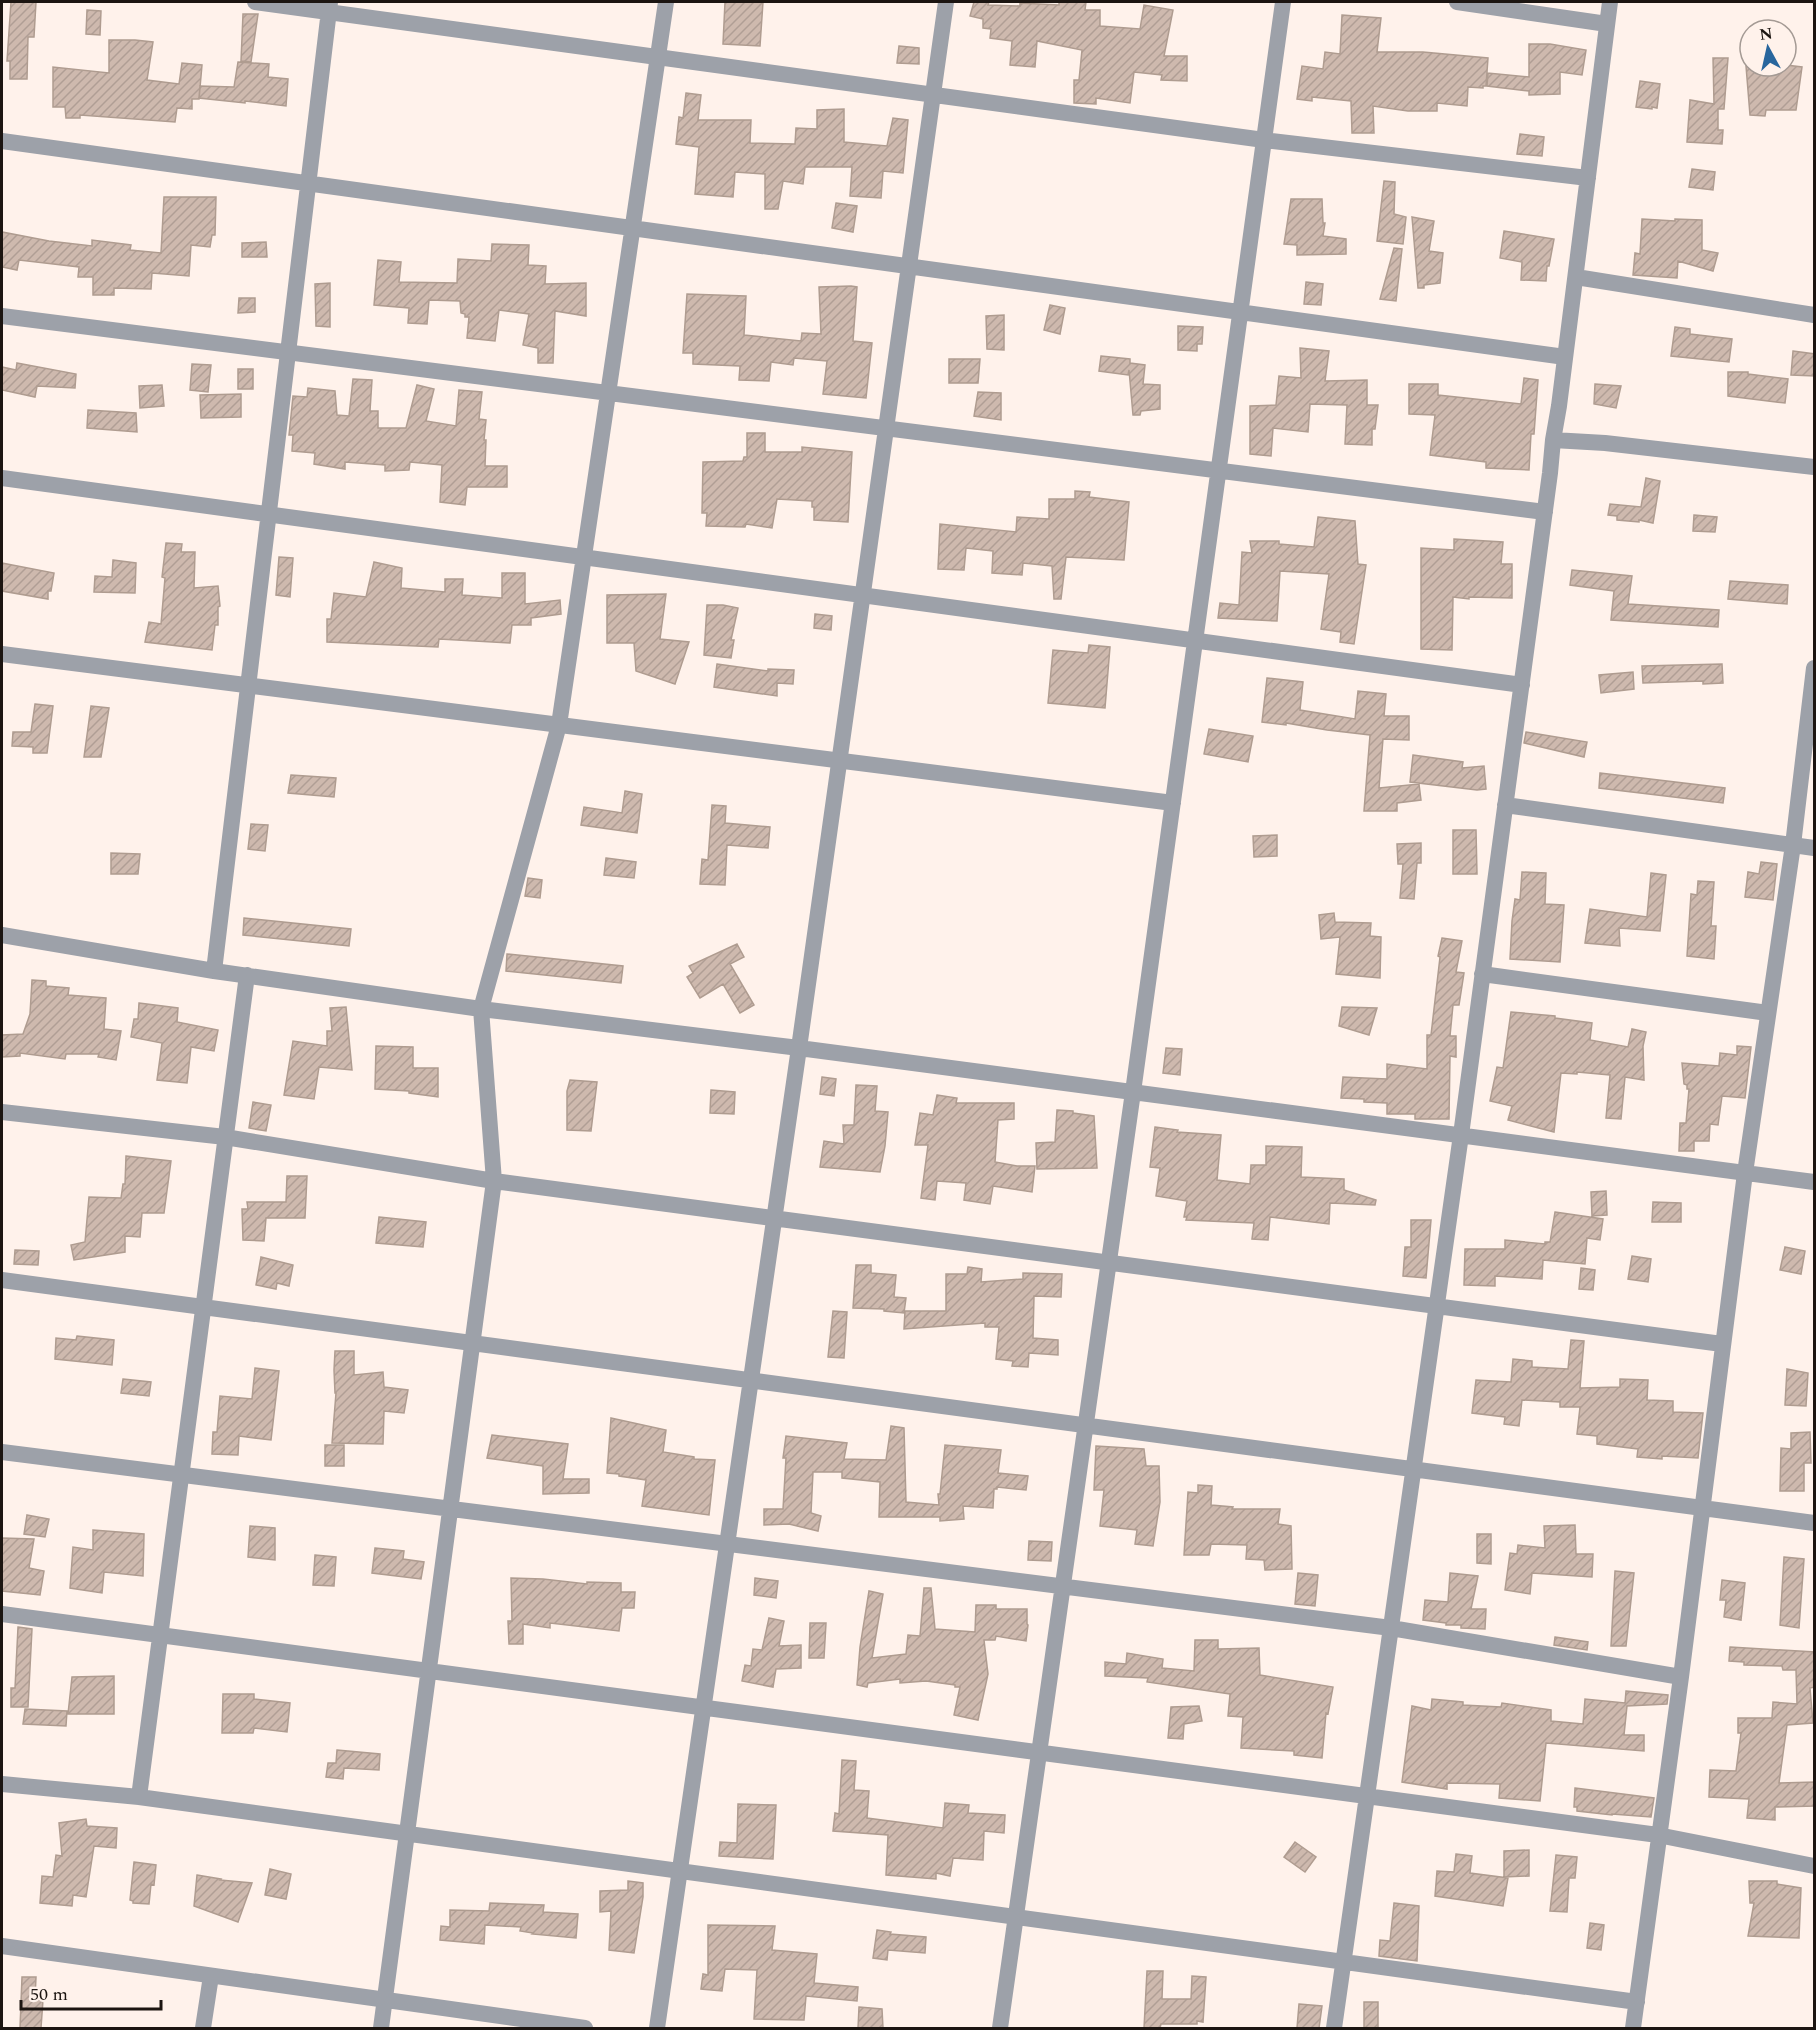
<svg xmlns="http://www.w3.org/2000/svg" width="1816" height="2030" viewBox="0 0 1816 2030" font-family="Spectral,serif">
	<style>
		.building { fill: url(#building-hatch); stroke: #af9c90; stroke-width: 1.5 }
		.lines { fill: none; stroke-linecap: round; stroke-linejoin: round }
		.minor { stroke: #9da1a9; stroke-width: 16 }
	</style>
	<defs>
		<pattern id="building-hatch" width="6" height="6" patternUnits="userSpaceOnUse" patternTransform="scale(1.5)"><rect width="6" height="6" fill="#ceb9ae"/><path d="M-1 1l2-2M0 6l6-6M5 7l2-2" fill="none" stroke="#b09e95"/></pattern>
	</defs>
	<rect width="100%" height="100%" fill="#fff2eb"/>
	<path class="building" d="M11,2h25l-2,35h-6l-1,42h-17v-18h-3z
		M725,2h38l-3,44 -37,-2z
		M974,2h15l-1,3 32,1v-3l39,2v-3h27l-1,8h15v16l40,3 4,-24 29,5 -9,46h23v25l-26,-1 1,-5 -28,-3 -4,31 -34,-5v6l-22,-1v-23h5l3,-30 -45,-9 -2,26 -25,-2 2,-24 -22,-3 1,-9 -8,-1v-9l-13,-3z
		M87,10l14,1 -1,24 -14,-1z
		M243,14h15l-7,48 -10,-1z
		M1342,15l39,3 -4,34h46l65,6 -2,28h-3v2l-15,-1 -1,19 -30,-3v8h-29l-35,-5 1,27h-22l-1,-32 -39,-4v4l-15,-2 5,-33 21,3 2,-17 15,2z
		M109,40h26l18,2 -6,38 32,4 3,-21 20,2 -3,34h-7v10l-15,-1 -2,14 -95,-7v3h-14l-1,-11h-12v-40l56,6z
		M1529,44h21l36,6 -4,25 -22,-3v22l-31,1v-4l-42,-5 1,-13 41,4z
		M899,46l20,2v16l-22,-1z
		M1713,58h15l-4,51h-6v21h5l-1,14 -35,-2 3,-42 24,4z
		M238,62l31,2 -1,13 20,2 -2,27 -41,-5v2l-46,-5 1,-12 34,1z
		M1786,65l16,2 -6,43h-30l-1,6 -15,-1 -4,-49z
		M1640,81l20,3 -3,24 -5,-1v2l-16,-2z
		M686,93l15,2 -3,25h53l-1,23 45,1 1,-16 21,1v-19l27,-1v33l43,4 6,-28 15,2 -5,53 -20,-2 -2,27 -31,-2 2,-29h-47l-2,17 -20,-3 -5,28h-13v-35l-30,-2 -2,25 -38,-3 4,-47 -23,-3 3,-27 4,1z
		M1520,134l24,3 -2,19 -25,-2z
		M1692,169l23,3 -2,18 -24,-3z
		M1384,181l11,1 -1,32 12,3 -3,27 -26,-3z
		M164,197h52l-1,38h-3l-2,12 -19,-2 -2,31 -37,-3 -1,16 -37,-1v7h-21v-18h-15l1,-10 -60,-7 -2,10 -15,-3v-35l47,9 43,5v-6l39,5 -1,5 31,3z
		M1291,199h31l1,24h2l-2,13 23,3v15l-49,1v-10l-13,-1z
		M836,203l21,3 -4,26 -21,-4z
		M1412,217l22,4 -5,30 14,2 -3,30 -16,2v3h-6z
		M1642,219l33,2v-2l27,1v30l16,3 -5,18 -35,-10 -1,17 -44,-3 2,-22 5,1z
		M1504,231l50,8 -5,27h-2l-1,15 -25,-1 1,-18 -22,-4z
		M266,242l1,15h-25v-14z
		M492,244l37,1 -1,20 18,1 -1,18 41,-1v33l-31,-5 -2,52h-15v-15l-15,-3 6,-31 -30,-4 -4,31 -28,-3 2,-21h-4v-3l-4,-1 -1,-12 -31,-1 -2,24 -19,-1 1,-15 -35,-3 4,-45 23,2 -2,20 58,1 1,-24 33,2z
		M1394,248l8,1 -6,52 -16,-2z
		M1306,282l17,2 -2,21 -17,-1z
		M330,283v44l-14,-1 -1,-42z
		M851,286l6,1 -4,54 19,2 -6,55 -43,-4 4,-33 -33,-3 -1,7 -22,-3 -2,19 -30,-1 1,-14 -47,-2v-11h-10l4,-59 59,2 -2,39 57,6 1,-8 19,1 -2,-47z
		M239,298h16v14l-17,1z
		M1050,305l15,3 -5,26 -16,-4z
		M1004,315v35l-17,-1 -1,-33z
		M1178,326l25,1 -1,17h-5v7l-19,-1z
		M1675,327l15,2v5l42,5 -3,23 -58,-6z
		M1300,348l29,3 -4,30 42,-1v25h11l-3,24h-3v16l-27,-1 2,-39 -37,-1 -2,28 -35,-4 -2,28 -21,-2v-48l26,-1 3,-29 22,2z
		M1793,351l22,3v22l-24,-1z
		M1101,356l29,3v4l15,2 -2,19 17,1v24l-19,2 -1,4h-7l-4,-45 -1,5 -29,-4z
		M949,359h31l-2,24h-29z
		M17,363l59,11 -1,14 -38,-2 -2,11 -33,-7v-23l14,3z
		M192,364l19,1 -3,27 -18,-2z
		M238,369h15v20h-15z
		M1728,372h20v2l40,5 -3,24 -57,-7z
		M1524,378l14,2 -4,54h-3l-2,36 -43,-2v-6l-56,-7 5,-40 -26,-1v-30h29v11l83,9z
		M353,379l19,1 -2,31h8v17h28l11,-43 17,4 -8,32 30,5 3,-36 23,2 -3,27 7,1 -2,20h2l-1,26h22v21h-40l-2,18 -25,-3 2,-37 -32,-3 -1,8 -24,1v-6l-40,-3v7l-31,-5 1,-11 -23,-2 1,-16h-4l4,-39 14,1 1,-9 27,3 2,24 12,1z
		M1595,384l26,2 -5,22 -22,-4z
		M162,385l2,21 -24,2 -1,-22z
		M978,392l23,1v27l-27,-4z
		M241,394v23l-40,1 -1,-23z
		M88,410l48,3 1,19 -50,-4z
		M747,433h18v19h37v-5l50,5 -4,70 -34,-2v-13h-2v-6l-35,-2 -5,29 -26,-4 -1,3 -39,-1 1,-13h-5l1,-51 40,-1 1,-4h3z
		M1646,478l14,3 -7,42 -14,-3v2l-22,-2v-4l-9,-1 2,-11 31,3z
		M1075,491l15,1 -1,5 40,5 -5,58 -58,-3 -5,42h-7l-2,-33 -29,-3 -1,12 -30,-2 1,-22 -27,-3 -2,22 -26,-1 2,-45 76,8 1,-15 32,2v-20h26z
		M1694,515l23,2 -2,15 -22,-1z
		M1318,517l37,4 3,43 8,1 -12,79 -14,-2 1,-10 -20,-3 8,-55 -49,-3 -3,50 -59,-3 2,-15 19,2 3,-53 10,1 -2,-12h29v3l35,3z
		M1454,539l49,3 -2,22h11v34l-43,-1v2l-16,-2 -1,53 -31,-1v-101l33,2z
		M166,543l16,1 -1,8h14l-1,36 24,-2 2,20 -2,1v18h-3l-3,25 -67,-8 4,-20 12,2 4,-46 -3,-1z
		M279,557l14,1 -3,39 -14,-2z
		M113,560l23,3 -1,30 -41,-1 1,-16 17,1z
		M374,562l28,6 -1,20 44,4v-13h18l-1,16 40,3v-25h23v31l35,-4 1,14 -30,4v7h-19l-2,18 -71,-4 -1,8 -111,-5v-23h4l3,-26 32,4z
		M2,563l52,10 -3,18h-3v8l-46,-8z
		M1572,570l60,6 -4,28 91,6 -1,17 -107,-7 3,-29 -44,-6z
		M1730,581l58,4 -1,19 -59,-5z
		M666,594l-6,45 29,3 -14,42 -39,-13 -2,-28h-27v-48z
		M707,605h16l15,3 -7,32h3l-3,18 -27,-3z
		M815,614l17,2 -1,14 -17,-2z
		M1089,645l21,2 -5,61 -57,-5 5,-53 35,3z
		M717,664l51,7v-2l26,1 -1,14 -16,-1v13l-63,-9z
		M1722,664l1,19 -20,1v-3l-60,2 -1,-17z
		M1633,672l1,17 -33,4 -2,-18z
		M1267,678l36,4 -3,28 55,9 3,-28 28,3 -2,22h25v24l-26,-1 -4,49 40,-4 2,16 -24,3v8h-33l6,-76 -43,-5 -41,-7v2l-24,-3z
		M35,704l18,2 -6,47h-14v-6l-21,-1 1,-14h18z
		M91,706l18,2 -8,49h-17z
		M1209,729l44,7 -5,26 -44,-8z
		M1526,732l61,10 -3,15 -60,-14z
		M1413,755l50,7 -1,6 22,-2 2,23 -9,1 -67,-8z
		M1600,773l125,15 -2,15 -124,-15z
		M291,775l45,3 -2,19 -46,-4z
		M625,791l17,3 -5,39 -56,-8 3,-18 38,6z
		M712,805l14,1 -1,17 45,4 -2,21 -41,-3 -2,40 -25,-1 2,-25 6,1z
		M251,824l17,1 -3,26 -17,-2z
		M1453,830h23l1,44h-24z
		M1277,835v21l-23,1 -1,-21z
		M1421,843v20h-4l-3,36 -14,-1 3,-34h-5l-1,-20z
		M111,853l29,1 -2,20h-27z
		M606,858l30,4 -2,16 -30,-3z
		M1761,862l16,2 -4,36 -28,-3 3,-25 11,2z
		M1522,872l24,1 -1,31 19,1 -4,57 -50,-3 2,-38 3,-22 5,1z
		M1651,873l15,2 -6,56 -41,-3 1,18 -35,-3 5,-34 57,8z
		M528,878l14,2 -2,18 -15,-2z
		M1698,881l16,1 -3,44h5l-2,33 -27,-3 4,-62 6,1z
		M1334,913l1,9 36,1 -1,13 11,1 -1,41 -44,-4 4,-37 -19,2 -2,-24z
		M244,918l107,11 -2,17 -106,-11z
		M1442,938l20,3 -6,31 8,1 -5,32h-6l-3,31h6v21l-6,-1 -1,63h-34v-5h-28v-11l-23,-1v-3l-23,-1 2,-21 44,2v-15l40,5v-34h4l9,-78 -2,-1z
		M737,944l7,13 -14,7 24,41 -14,8 -17,-29 -23,14 -13,-21 6,-4 -4,-7z
		M507,954l116,12 -2,17 -115,-12z
		M32,980l14,1v5l23,2 -1,7 38,3 -2,31 17,2 -5,29 -18,-3 1,-3h-33l-1,5 -45,-6v3l-18,1v-22l21,-1 7,-20z
		M139,1003l39,5 -1,14 41,8 -4,21 -23,-4 -4,36 -30,-3 5,-37 -31,-6 3,-18h4z
		M346,1007l6,63 -33,-3 -5,32 -30,-4 9,-54 34,5v-15h5l-2,-23z
		M1342,1007l35,1 -8,27 -30,-9z
		M1511,1012l44,4v2l37,5 -2,17 38,7 4,-18 14,3 -3,14 1,34 -19,-3 -4,42 -15,-1 4,-43 -33,-3v2l-16,-1 -7,59 -46,-12 4,-14 -22,-5 7,-34 6,1z
		M376,1046l37,1v21h25v29l-29,-4v-2l-34,-2z
		M1737,1046l14,1 -6,51 -23,-2 -4,29 -8,-1 -1,17h-15v10h-15l1,-28h6l3,-34h-2v-4l-3,-1 -2,-21 37,3 1,-13 17,2z
		M1166,1048l16,1 -2,26 -17,-2z
		M822,1077l14,2 -2,17 -14,-2z
		M570,1080l27,2 -6,49 -24,-1v-39z
		M856,1085l21,1 -2,25 13,1 -3,34 -5,26 -60,-5 4,-26 20,3 -1,-19h11z
		M711,1090l24,2 -1,22 -24,-1z
		M937,1095l20,3 -1,5h58v16l-16,1 -3,42 22,4h18l-3,26 -39,-6 -3,18 -26,-4 2,-17 -29,-2 -2,19 -14,-2 7,-53h-13l5,-32 13,2z
		M253,1102l18,3 -5,26 -17,-3z
		M1057,1110l16,1v2l21,3 3,52 -60,1 -1,-26 19,-1z
		M1155,1127l23,3 -1,2 44,3 -4,45 33,4 1,-19h15v-19l36,1 -1,30 43,2v11l32,10 -1,5 -45,-2 -1,21 -59,-7 -2,23 -16,-1 2,-16 -68,-3 1,-3h-3l3,-16 -31,-5 4,-28 -10,-1z
		M126,1156l45,5 -7,52h-22l-2,24 -15,-1v16l-51,8 -3,-15 14,-3 4,-45 32,1 2,-14h2z
		M287,1176h20l-2,42h-39l-2,23 -21,-1 -1,-31h6l-1,-7h39z
		M1606,1191l1,24 -15,1 -1,-24z
		M1653,1202l28,1v19h-29z
		M1555,1212l48,7 -3,21 -13,-2 -2,26 -42,-4 -1,19 -47,-3v10l-31,-1 1,-36h40v-9l40,4v-2h5z
		M379,1217l47,5 -3,25 -47,-4z
		M1411,1220h20l-5,58 -23,-2 2,-29h6z
		M1785,1247l20,4 -4,23 -21,-4z
		M15,1250l24,1 -1,14 -24,-1z
		M1632,1256l19,3 -3,23 -20,-3z
		M261,1257l32,8 -4,21 -12,-3 -1,6 -20,-4z
		M856,1265h15v8l25,2 -2,22 12,1 -2,15 -20,-2v-2l-31,-1z
		M968,1267l14,2 -1,13 42,-3v-6l39,1 -1,23 -27,-1 -1,42 25,2v15l-29,-2 -1,14 -16,-1 1,-5 -17,-2 3,-32h-14v-4l-81,6 1,-18h41v-37h21z
		M1581,1268l14,2 -2,20 -14,-1z
		M833,1311l14,1 -3,46 -16,-1z
		M77,1336l37,4 -2,25 -57,-6 1,-21 20,2z
		M1571,1340l13,1 -4,47 40,-1v-8l28,1 -1,20 26,1v11l30,1 -5,45 -36,-2v3l-25,-2 1,-8 -41,-5v-8l-20,-2 3,-27h-20v-5l-38,-2 -3,26 -15,-2 1,-7 -33,-4 4,-33 35,2 2,-23 19,2v6l36,2z
		M335,1351h19v24l29,-3 1,15 24,3 -4,23 -20,-2 -1,33 -51,-1 4,-50h-1l-1,-23z
		M255,1368l24,3 -8,69 -32,-4 -1,19 -26,-1 1,-22h4l3,-36 32,3z
		M1787,1369l21,4 -2,33 -21,-1z
		M123,1379l28,3 -2,14 -28,-3z
		M611,1418l55,12 -3,22 31,5v2l21,1 -6,55 -67,-9 4,-26 -27,-4v-2l-12,-1z
		M891,1426l13,2 2,74 33,3 -1,-11h2l5,-49 56,5 -3,23 30,3 -2,14 -29,-3v2h-3l-1,19 -30,-2 1,13 -24,2v-4h-61l1,-35 -38,-4v-6h-29l-2,41 10,3 -3,15 -29,-7 -25,1v-16h19l3,-51h-3l3,-22 61,7 -3,16 42,1z
		M1810,1432l1,31h-7v28h-24l1,-43 10,1v-16z
		M492,1435l76,9 -5,35h26v14l-46,1v-28l-56,-8z
		M325,1445h19v21h-19z
		M1096,1446l48,3 2,17h13l1,36 -7,44 -18,-2 2,-14 -37,-4 4,-36h-10z
		M1198,1485l14,1 -1,19 22,2 -1,2h48l-2,15 13,2 1,43 -27,1 -1,-10 -18,-1 1,-14 -36,-1 -2,11h-25l4,-63 10,1z
		M27,1515l22,4 -4,18 -21,-3z
		M1575,1525l1,29h17l-1,23 -60,-4 -2,21 -25,-4 5,-37 7,1 1,-9 27,3 -1,-22z
		M250,1526l25,2v32l-27,-3z
		M93,1530l51,4 -1,42 -39,-4 -2,21 -32,-5 3,-41 20,3z
		M1477,1534h14v30l-14,-1z
		M2,1538l32,1 -5,29 15,3 -4,24 -38,-4z
		M1029,1541l23,1 -1,19 -23,-1z
		M375,1548l29,3 -1,8 21,3 -3,17 -49,-6z
		M315,1555l21,2 -2,29 -21,-1z
		M1784,1557l20,2 -5,69 -19,-3z
		M1615,1571l19,2 -8,73h-15z
		M1298,1573l20,2 -3,31 -20,-2z
		M1450,1573l28,3 -7,33h15l-1,20 -24,-1v-3h-15v-2l-23,-3 2,-20 23,2z
		M511,1578l32,1 44,5v-2l34,1v9h14l-1,16h-12l-3,23 -69,-8v5l-27,-4v20h-14l-1,-23h4z
		M755,1578l23,3 -2,17 -22,-3z
		M1722,1580l23,3 -4,37 -17,-3 2,-17h-6z
		M924,1588h7l4,41 40,3 1,-27h20v4h31v15l1,1 -2,16 -30,-5 -1,4h-11l4,34 -10,46 -24,-5 6,-28h-5v-2l-29,-4 -26,2v-4l-32,4 -1,4 -10,-2 3,-38 9,-56 14,3 -11,64 34,-4 2,-19 12,1z
		M769,1618l15,3 -5,25 22,-1v23l-25,1 -3,18 -31,-6 3,-16 6,1 2,-17 9,1z
		M810,1623h16l-2,35h-15z
		M18,1627l14,2 -4,78h-17v-19h4z
		M1555,1637l33,5 -1,8 -33,-5z
		M1195,1640h23v9l41,-1 1,27 73,12 -5,27 -2,-1 -4,45 -28,-3v-4l-53,-3 2,-31 -15,-1 2,-22 -83,-12 1,-4 -43,-2v-14l21,2 1,-11 36,6 -1,9 32,3z
		M1730,1647l85,5v35l-5,1 3,35 -26,2 -8,58 36,-1v24l-40,1v13l-28,-2 2,-19 -40,-2 1,-27 26,1 5,-38h-3v-15h34l1,-16 24,2 -1,-34h-13l-1,-4 -38,-1v-3l-15,-1z
		M114,1676v38h-46l4,-37z
		M1626,1691l42,4 -1,9 -40,2 -3,29h20v16l-98,-8 -6,58 -41,-3 1,-14 -53,-1v6l-45,-7 10,-76 19,4 1,-11 31,3v3l38,2 1,-4 49,7v11l32,3 2,-25 40,4z
		M223,1694h31v5l36,4 -3,29 -33,-4 -1,5h-31z
		M1199,1706l3,15 -18,3 -1,15 -15,-1 3,-31z
		M25,1709l42,2 -1,15 -43,-2z
		M337,1750l43,4 -1,16 -35,-2 -1,11 -17,-2 2,-14h8z
		M842,1760l14,1 -2,29 15,1 -2,27 76,10 2,-25 24,2 -1,8 37,2 -1,18 -20,-2 -1,29 -30,-2 -3,18 -14,-3v6l-50,-4 2,-40 -55,-4 2,-18 4,1z
		M1575,1788l79,10 -3,19 -39,-3v1l-35,-4v-4h-3z
		M738,1804l38,1 -3,54 -54,-3 1,-14 17,1z
		M86,1819l1,7 30,2 -1,20 -22,-2 -8,51 -13,-2 -1,11 -32,-3 2,-27 11,1 3,-22 6,1 -3,-33z
		M1295,1842l21,15 -11,15 -21,-15z
		M1529,1850v26l-25,1v-26z
		M1456,1854l16,2 -2,17 38,5 -5,28 -68,-10 2,-25 17,1z
		M1556,1855l21,2 -2,21h-6l-2,34 -17,-1z
		M134,1862l22,3 -2,20 -3,-1 -2,20 -16,-1v-2l-3,-1z
		M270,1869l21,5 -5,25 -21,-4z
		M197,1875l24,4 -1,1 32,3 -14,39 -44,-16z
		M628,1881l15,2v14l-9,56 -25,-3 2,-39 -11,1v-21l28,-1z
		M1749,1881h28v3l24,4 -2,50 -51,-2 6,-33h-4z
		M490,1903l54,2 -1,7 35,2 -2,24 -44,-4 1,-1 -13,-2 1,-4 -36,-2 -1,19 -44,-4 1,-14 9,1v-17l39,1z
		M1394,1903l25,3 -2,55 -38,-5 1,-16 10,1z
		M1590,1923l14,2 -3,25 -14,-2z
		M708,1925l67,1 -3,24 45,4 -3,29 44,4 -1,14 -51,-5 -2,24 -50,-1 3,-49 -32,-1 -3,22 -21,-2 2,-15 5,1z
		M877,1930l14,2 -1,2 36,3 -1,16 -37,-3 -1,10 -14,-2z
		M1147,1971h16l-1,28h29l1,-23 14,1 -3,45 -6,-1v3h-36l-1,4h-16z
		M22,1977h14l-1,22 8,1 -2,28h-21z
		M1364,2002h14v26h-14z
		M1299,2004l23,2 -3,22h-22z
		M859,2007l23,2 1,19h-25z"/>
	<g class="lines">
		<path class="minor" d="M255,2l1009,138 324,38
			M1457,2l150,22
			M2,141l1563,216
			M1576,277l238,38
			M2,316l1543,196
			M1553,440l6,-34 51,-404
			M2,478l1520,207
			M2,654l1171,149
			M1505,805l309,43
			M2,935l212,36 267,38 318,39 1015,134
			M214,971l116,-969
			M1482,974l286,39
			M2,1112l223,25 269,44 1228,163
			M2,1280l1812,243
			M2,1452l1389,176 290,49
			M2,1614l1656,221 156,31
			M2,1784l137,13 1498,205
			M139,1797l108,-822
			M2,1946l583,82
			M203,2028l8,-52
			M381,2028l113,-847 -13,-172 78,-284 107,-723
			M657,2028l142,-980 147,-1046
			M1000,2028l133,-936 150,-1090
			M1334,2028l127,-893 89,-662 3,-33 52,3 209,24
			M1633,2028l48,-351 64,-504 48,-328 21,-177"/>
	</g>
	<rect width="1816" height="2030" fill="none" stroke="#1c1511" stroke-width="6"/>
	<g transform="translate(1768 48) rotate(352)"><circle r="28" fill="#fff2eb" stroke="#a49a94" stroke-width="1.5"/>
	<path d="M0-4.5L10 22L0 15L-10 22Z" fill="#29669d"/>
	<text y="-9" font-size="16" font-weight="bold" text-anchor="middle" fill="#1c1511">N</text>
	</g>
	<path d="M21 2000v9h140v-9" fill="none" stroke="#1c1511" stroke-width="3"/>
	<text x="30" y="2000" font-size="18" fill="#1c1511" stroke="#fff2eb" stroke-width="4.5" paint-order="stroke">50 m</text>
</svg>
